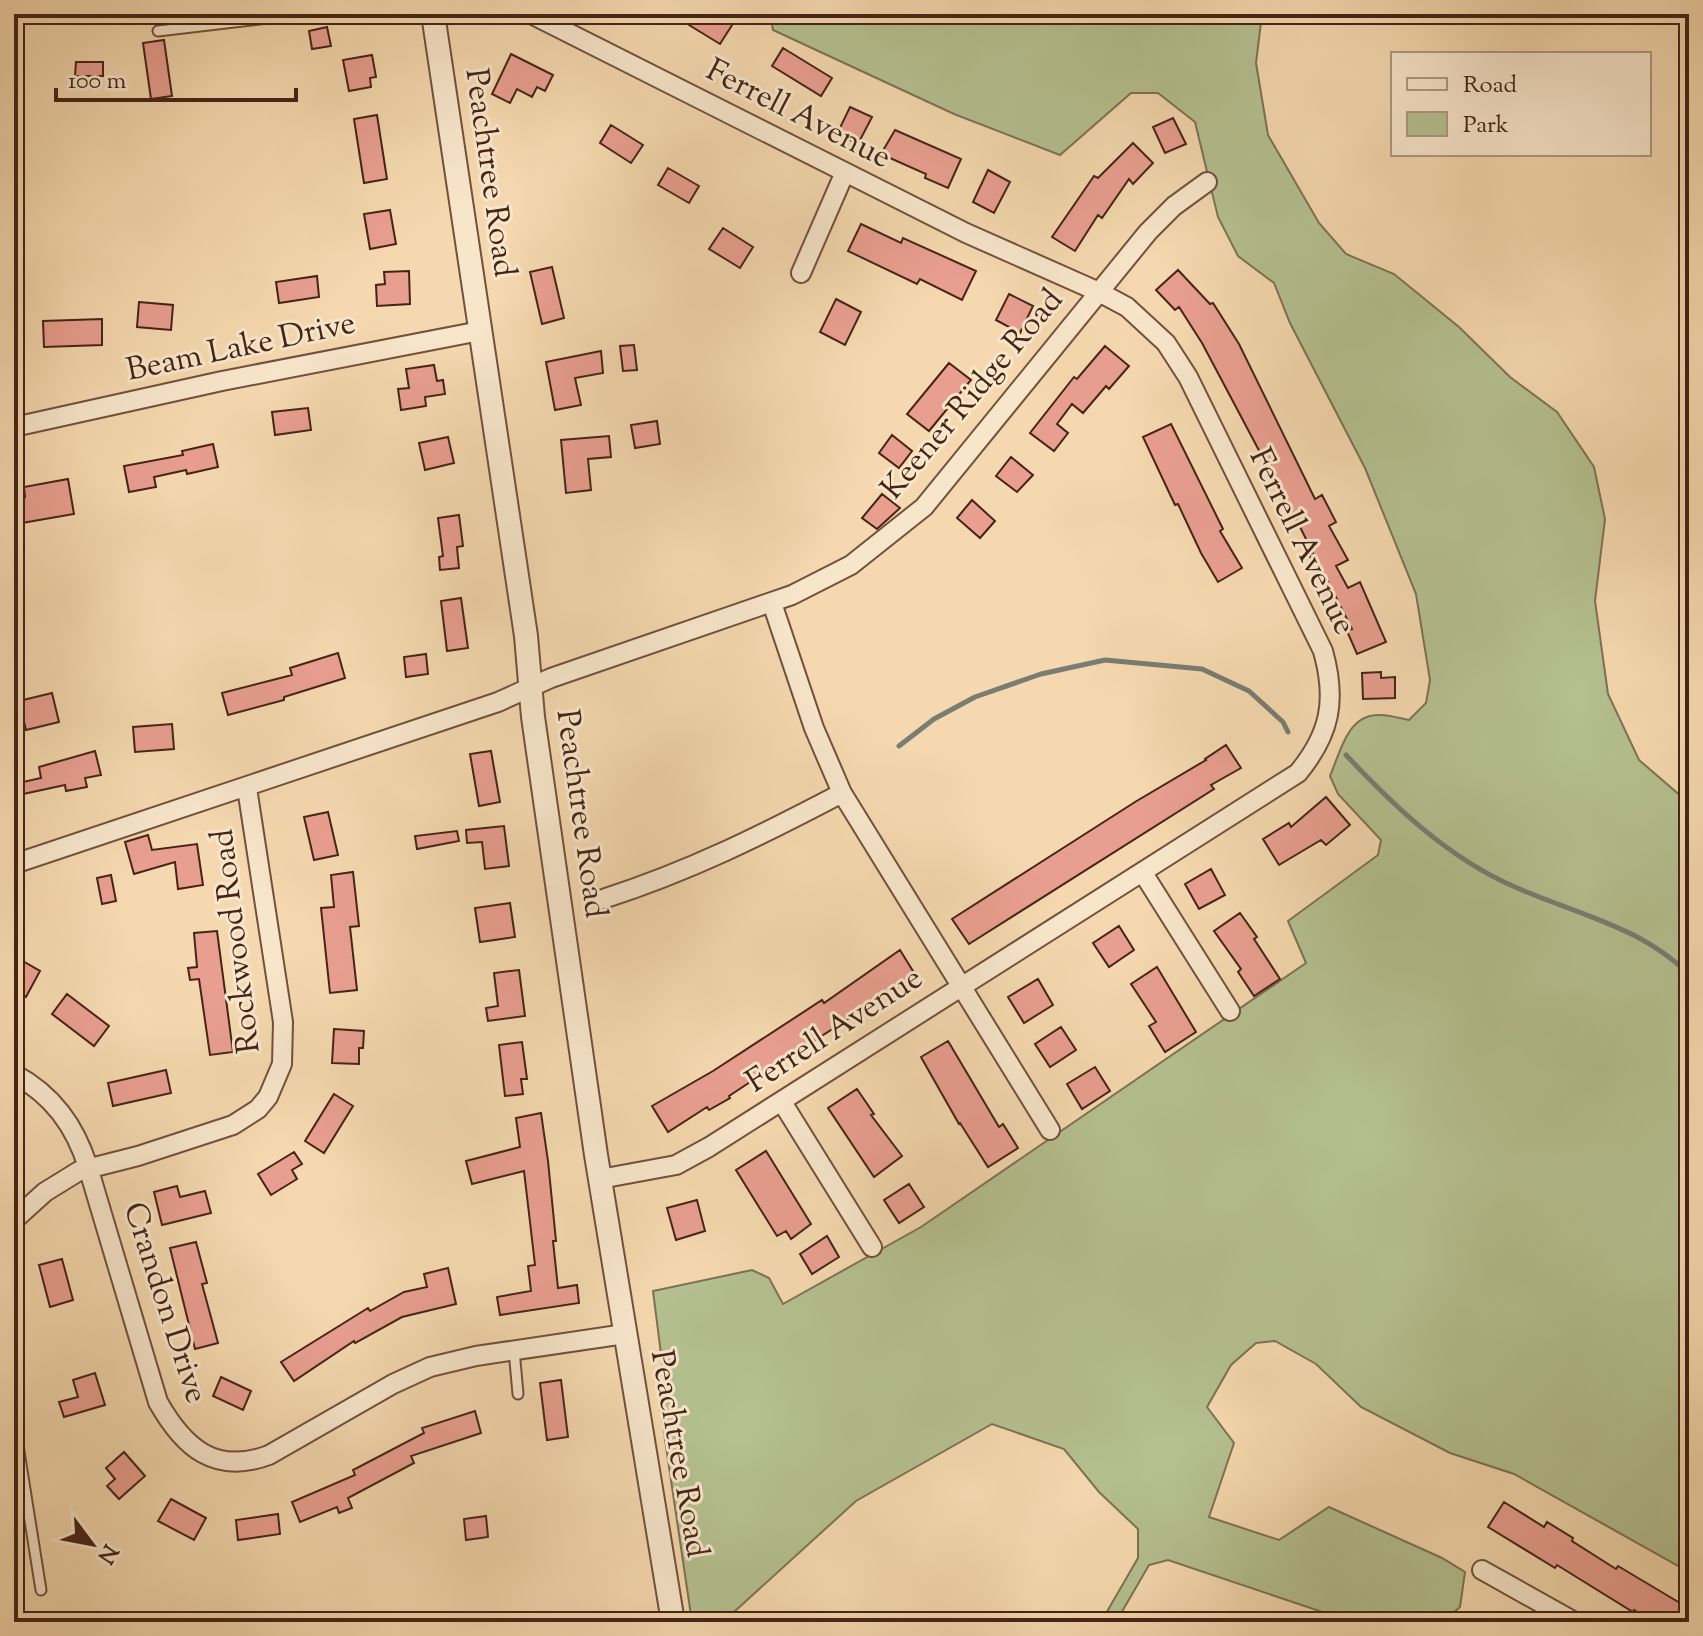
<svg xmlns="http://www.w3.org/2000/svg" width="1703" height="1636" viewBox="0 0 1703 1636" font-family="'Sorts Mill Goudy',serif">
	<style>
		.green { fill: #b5c090; stroke: #7d7254; stroke-width: 2 }
		.lines { fill: none; stroke-linecap: round; stroke-linejoin: round }
		.stream { stroke: #797d72; stroke-width: 5 }
		.building { fill: #e99f90; stroke: #452417; stroke-width: 2 }
		.service-casing { stroke: #71513d; stroke-width: 13 }
		.minor-casing { stroke: #71513d; stroke-width: 22 }
		.tertiary-casing { stroke: #71513d; stroke-width: 26 }
		.service { stroke: #f8e6cb; stroke-width: 9 }
		.minor { stroke: #f8e6cb; stroke-width: 18 }
		.tertiary { stroke: #f8e6cb; stroke-width: 22 }
		.labels { text-anchor: middle; dominant-baseline: central; stroke-width: 6; stroke-linejoin: round; paint-order: stroke }
		.street-label { font-size: 32px; fill: #452417; stroke: #f8e6cb }
	</style>
	<rect width="100%" height="100%" fill="#f5d8af"/>
	<filter id="stains"><feTurbulence type="fractalNoise" baseFrequency=".0025" numOctaves="4"/><feColorMatrix values="0 0 0 0 .2 0 0 0 0 .09 0 0 0 0 .02 0 0 0 .5 -.17"/></filter>
	<radialGradient id="worn" r=".72"><stop offset=".6" stop-color="#630" stop-opacity="0"/><stop offset="1" stop-color="#630" stop-opacity=".3"/></radialGradient>
	<path class="green" d="M770,14h492l-6,49 12,72 51,88 27,31 48,20 65,53 51,50 47,35 37,55 11,52 -10,82 13,93 31,66 50,43v769l-175,-98 -64,-21 -89,-46 -45,-43 -41,-23 -19,2 -25,22 -24,42 27,36 -25,74 70,23 50,-33 113,51 23,14 -5,35 -17,15h-91l-184,-62 -19,5 -33,57h-15l37,-64v-29l-39,-37 -35,-43 -72,-25 -136,77 -133,121h-31l-32,-216 7,-5 -14,-110 99,-21 17,8 14,26 138,-77 385,-264 -18,-42 90,-66 3,-15 -43,-46 -8,-18c10,-23 17,-60 47,-61 10,-1 22,3 32,5l17,-17 4,-23 -14,-86 -51,-126 -75,-145 -16,-40 -36,-27 -20,-39 -23,-95 -37,-29h-27l-71,62 -106,-41 -181,-84z"/>
	<g class="lines">
		<path class="stream" d="M899,746l35,-27 41,-22 66,-23 64,-14 97,9 47,22 34,31 5,10
			M1346,755c49,52 102,103 169,132 58,26 128,40 174,88"/>
	</g>
	<path class="building" d="M696,14h25l13,8 -14,22 -31,-19z
		M327,27l4,19 -19,3 -3,-18z
		M164,40l8,56 -21,3 -8,-56z
		M783,48l49,30 -11,18 -49,-30z
		M511,54l42,21 -8,16 -8,-4 -5,10 -15,-8 -7,14 -18,-9z
		M372,55l4,22 -6,1 1,9 -22,4 -6,-31z
		M76,62h27v14h-28z
		M850,107l22,10 -14,27 -21,-10z
		M377,115l10,64 -23,4 -10,-64z
		M1173,118l13,26 -21,9 -12,-26z
		M611,125l32,20 -12,18 -31,-20z
		M895,130l66,29 -13,29 -23,-10 1,-4 -45,-20z
		M1133,143l20,20 -20,21 -4,-5 -27,39 -4,-3 -23,36 -23,-14 42,-61 4,2z
		M668,168l31,18 -10,17 -31,-18z
		M988,170l22,12 -16,31 -21,-11z
		M390,210l6,34 -26,5 -6,-35z
		M861,224l40,19 2,-5 73,33 -14,29 -42,-21 -3,5 -69,-33z
		M723,228l30,19 -13,21 -31,-19z
		M552,267l12,51 -22,6 -12,-52z
		M1178,270l32,34 3,-1 26,41 76,155 7,-4 14,27 -7,4 19,34 -12,6 12,22 12,-6 26,60 -29,12 -10,-23 5,-2 -29,-57 -3,2 -11,-19 4,-2 -28,-56 -3,2 -19,-41 -61,-115 -23,-36 -4,3 -19,-20z
		M409,271l1,33 -33,2 -1,-21 9,-1 -1,-12z
		M317,276l2,21 -40,6 -3,-21z
		M1009,294l24,12 -13,27 -24,-13z
		M836,299l25,13 -16,33 -25,-13z
		M139,302l34,3 -2,25 -34,-3z
		M102,319v26l-58,2 -1,-26z
		M634,345l3,25 -14,1 -3,-25z
		M1105,346l24,20 -20,23 -3,-3 -23,27 -11,-9 -15,20 11,9 -14,18 -24,-18 44,-56 3,2z
		M601,351l2,22 -28,5 6,27 -26,5 -9,-48z
		M949,363l22,17 -42,51 -22,-17z
		M434,365l3,16 6,-1 2,14 -20,3 1,9 -25,4 -3,-21 11,-1 -3,-19z
		M308,408l3,22 -36,5 -3,-23z
		M657,421l3,23 -25,4 -4,-23z
		M1171,424l52,105 -3,2 22,37 -24,14 -17,-29 -23,-49 -3,1 -32,-68z
		M892,435l20,16 -13,17 -20,-15z
		M609,436l2,21 -23,2 3,31 -25,3 -5,-53z
		M448,437l6,26 -29,7 -6,-27z
		M213,444l5,23 -31,7 -1,-4 -32,7 2,10 -27,5 -5,-26 59,-11 -1,-4z
		M1011,457l22,18 -16,17 -21,-16z
		M68,479l6,35 -58,10 -2,-25 11,-2 -1,-10z
		M882,494l18,14 -23,21 -15,-11z
		M972,500l23,21 -15,17 -23,-20z
		M459,515l4,31 -6,1 2,21 -19,2 -1,-13 4,-1 -5,-38z
		M461,598l7,50 -21,3 -6,-50z
		M338,653l7,25 -61,19v3l-56,15 -6,-22 70,-18 -2,-7z
		M426,654l2,20 -22,3 -2,-20z
		M1381,672v6l14,-1v21l-32,1 -1,-26z
		M52,693l7,29 -33,8 -7,-29z
		M172,724l2,25 -39,3 -2,-25z
		M1226,745l15,23 -30,17 3,4 -245,155 -17,-25 183,-117 71,-42 -1,-1z
		M95,751l6,24 -16,3 2,9 -21,4 -1,-6 -51,11v-12l27,-6 -2,-11z
		M491,751l9,51 -21,4 -9,-52z
		M1326,797l24,28 -24,20 -5,-5 -42,25 -16,-26 26,-16 2,4z
		M328,812l10,43 -24,5 -10,-43z
		M504,826l5,40 -24,3 -3,-27 -15,1 -1,-13z
		M457,831l2,10 -42,8 -2,-13z
		M148,835l4,15 45,-6 6,41 -25,4 -3,-27 -41,12 -9,-32z
		M1211,869l14,26 -26,14 -14,-25z
		M353,872l6,54 -9,1 7,63 -27,3 -9,-85 13,-1 -3,-32z
		M111,875l5,26 -14,3 -5,-26z
		M510,903l5,34 -35,5 -5,-34z
		M1240,913l17,24 -3,2 26,40 -26,17 -16,-24 3,-3 -27,-38z
		M1119,926l15,24 -25,17 -16,-24z
		M217,931l16,121 -23,3 -11,-76 -9,1 -2,-12 9,-1 -3,-34z
		M900,950l16,26 -137,87 -50,33 1,2 -21,12 -2,-3 -39,25 -16,-26 61,-35 109,-71 2,3z
		M14,956l26,15 -14,26 -12,-6z
		M1157,967l39,65 -31,20 -16,-26 7,-4 -25,-38z
		M519,970l6,46 -37,5 -2,-13 12,-2 -4,-33z
		M1038,979l15,26 -29,18 -16,-26z
		M67,994l42,32 -15,20 -42,-32z
		M1061,1027l15,23 -26,17 -15,-23z
		M334,1029l30,2 -1,17h-4v16l-27,-1z
		M948,1041l51,86 4,-3 15,24 -30,19 -28,-44 -1,1 -38,-67z
		M522,1042l5,37h-6l2,15 -18,2 -6,-51z
		M1095,1067l15,24 -28,18 -15,-25z
		M166,1070l5,23 -58,13 -5,-23z
		M857,1089l17,25 -3,1 31,41 -28,21 -46,-69z
		M334,1094l19,12 -29,47 -19,-12z
		M541,1113l7,48 8,80h-3l5,47 19,-3 2,18 -79,12 -3,-18 34,-6 -3,-25 7,-1 -11,-94 -52,13 -6,-23 54,-14 -4,-29z
		M766,1151l45,73 -20,15 -5,-8 -9,5 -41,-66z
		M294,1152l8,12 -10,6 5,9 -26,16 -13,-21z
		M909,1184l15,23 -25,16 -15,-23z
		M177,1186l3,11 25,-6 6,22 -49,12 -8,-33z
		M697,1200l8,31 -29,9 -9,-32z
		M827,1236l12,21 -27,17 -12,-20z
		M196,1242l11,41 -5,1 16,59 -23,6 -25,-101z
		M62,1259l11,41 -23,7 -11,-42z
		M448,1268l8,36 -54,13 -47,26 -1,-2 -60,40 -13,-19 87,-54 2,3 34,-19 23,-5 -3,-13z
		M95,1373l10,32 -41,12 -5,-15 19,-5 -5,-17z
		M221,1377l30,14 -8,19 -30,-14z
		M561,1380l7,57 -21,3 -7,-57z
		M475,1411l6,22 -70,23 3,7 -66,35 4,10 -13,5 -2,-6 -37,15 -8,-20 63,-27 -2,-5 71,-37 -2,-5z
		M124,1452l21,24 -26,23 -12,-13 8,-7 -9,-11z
		M171,1499l35,19 -12,22 -36,-19z
		M1504,1502l40,25 3,-5 26,16 -1,3 44,28 2,-3 67,40 -10,16h-22l-19,-12 -1,2 -76,-47 -2,3 -67,-41z
		M278,1514l2,20 -42,6 -2,-20z
		M486,1516l2,21 -22,3 -2,-21z"/>
	<g class="lines">
		<g class="service-casing">
			<path id="service" d="M158,31l144,-17
				M514,1350l4,44
				M14,1420l27,170"/>
		</g>
		<g class="minor-casing">
			<path id="minor" d="M531,14l435,219 133,59 28,15 39,36 22,34 135,274c14,50 7,83 -25,122l-589,374 -33,18 -76,14
				M801,273l44,-101
				M14,427l208,-46 258,-50
				M772,603l42,125 28,65 208,337
				M14,864l484,-162 53,-24 241,-83 59,-30 73,-58 224,-275 26,-26 33,-24
				M1143,873l87,138
				M603,899c87,-28 159,-64 239,-106
				M14,1074c39,21 61,52 74,93l70,235c26,46 57,73 111,53l124,-71 37,-17 46,-11 149,-22
				M782,1102l90,145
				M14,1220l31,-28 34,-21 59,-15 95,-31 25,-16 10,-12 14,-33 1,-42 -36,-234
				M1482,1570l93,52"/>
		</g>
		<g class="tertiary-casing">
			<path id="tertiary" d="M433,14l93,622 7,81 63,438 77,467"/>
		</g>
		<use href="#service" class="service"/>
		<use href="#minor" class="minor"/>
		<use href="#tertiary" class="tertiary"/>
	</g>
	<g class="labels">
		<g class="street-label">
			<text transform="translate(798 115) rotate(27)">Ferrell Avenue</text>
			<text transform="translate(489 173) rotate(82)">Peachtree Road</text>
			<text transform="translate(241 348) rotate(-12)">Beam Lake Drive</text>
			<text transform="translate(973 395) rotate(-50)">Keener Ridge Road</text>
			<text transform="translate(1301 542) rotate(64)">Ferrell Avenue</text>
			<text transform="translate(580 814) rotate(82)">Peachtree Road</text>
			<text transform="translate(237 941) rotate(-97)">Rockwood Road</text>
			<text transform="translate(835 1031) rotate(-33)">Ferrell Avenue</text>
			<text transform="translate(164 1303) rotate(72)">Crandon Drive</text>
			<text transform="translate(678 1454) rotate(80)">Peachtree Road</text>
		</g>
	</g>
	<rect width="1703" height="1636" fill="none" stroke="#f5d8af" stroke-width="48"/>
	<rect x="16" y="16" width="1671" height="1604" fill="none" stroke="#452417" stroke-width="4"/>
	<rect x="24" y="24" width="1655" height="1588" fill="none" stroke="#452417" stroke-width="2"/>
	<rect x="1391" y="52" width="260" height="104" fill="#f8e6cb" stroke="#b09883" stroke-width="2"/>
	<rect x="1407" y="78" width="40" height="12" fill="#f8e6cb" stroke="#b09883" stroke-width="2"/>
	<text x="1463" y="92" font-size="24" fill="#452417">Road</text>
	<rect x="1407" y="112" width="40" height="24" fill="#b5c090" stroke="#b09883" stroke-width="2"/>
	<text x="1463" y="132" font-size="24" fill="#452417">Park</text>
	<g transform="translate(92 1544) rotate(122)" stroke="#f8e6cb" stroke-width="6" paint-order="stroke">
	<path d="M0-6L14 30L0 20L-14 30Z" fill="#452417"/>
	<text y="-12" font-size="22" font-weight="bold" text-anchor="middle" fill="#452417">N</text>
	</g>
	<path d="M56 88v12h240v-12" fill="none" stroke="#452417" stroke-width="4"/>
	<text x="68" y="88" font-size="24" fill="#452417" stroke="#f8e6cb" stroke-width="6" paint-order="stroke">100 m</text>
	<rect width="100%" height="100%" filter="url(#stains)"/>
	<rect width="100%" height="100%" fill="url(#worn)"/>
</svg>
